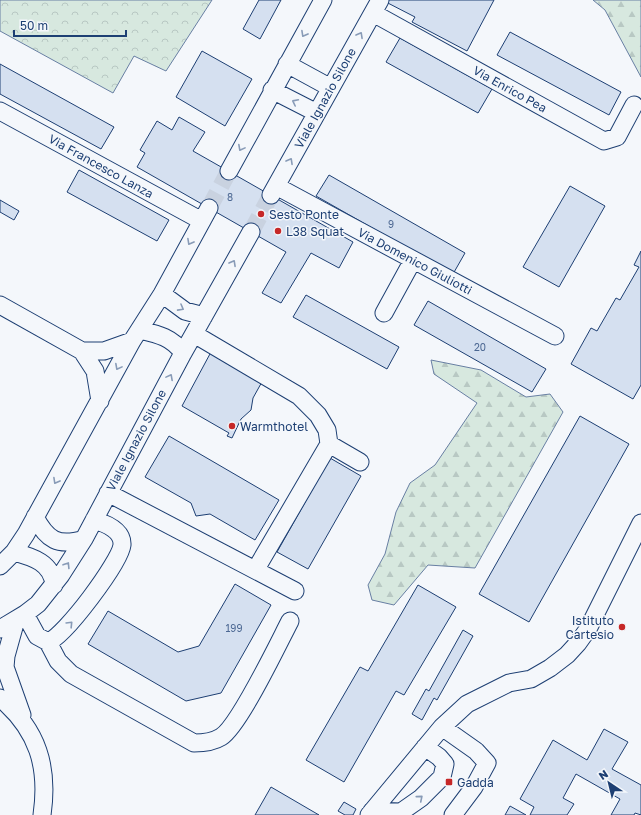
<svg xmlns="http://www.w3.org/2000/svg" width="641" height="815" viewBox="0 0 641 815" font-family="'Golos Text',sans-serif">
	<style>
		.forest { fill: url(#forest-firs); stroke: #687fa3 }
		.park { fill: url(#park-crowns); stroke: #687fa3 }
		.building { fill: #d5e0f0; stroke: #1d3f73 }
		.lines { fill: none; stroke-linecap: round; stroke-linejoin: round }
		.minor-tunnel { stroke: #c9d2e0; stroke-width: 17; stroke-dasharray: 17 8; stroke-linecap: butt }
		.minor-casing { stroke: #1d3f73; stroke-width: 19 }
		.minor { stroke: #f4f7fb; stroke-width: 17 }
		.oneway { stroke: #889bb7 }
		.poi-dot { fill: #c62828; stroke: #f4f7fb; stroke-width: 1.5 }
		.labels { text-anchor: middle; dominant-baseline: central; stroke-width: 3; stroke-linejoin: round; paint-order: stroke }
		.number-label { font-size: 10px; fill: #4b6792 }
		.street-label { font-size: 12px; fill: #1d3f73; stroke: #f4f7fb }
		.poi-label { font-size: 12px; fill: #1d3f73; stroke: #f4f7fb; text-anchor: start }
	</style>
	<defs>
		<pattern id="forest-firs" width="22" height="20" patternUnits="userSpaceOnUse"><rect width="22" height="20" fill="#d7e8df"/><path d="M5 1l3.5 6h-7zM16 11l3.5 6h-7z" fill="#b8c8c3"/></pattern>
		<pattern id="park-crowns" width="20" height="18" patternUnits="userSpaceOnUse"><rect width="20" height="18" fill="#d7e8df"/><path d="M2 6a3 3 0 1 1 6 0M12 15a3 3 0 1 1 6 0" fill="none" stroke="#b8c8c3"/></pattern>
	</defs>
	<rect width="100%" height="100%" fill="#f4f7fb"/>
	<path class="forest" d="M593,0h48v77l-36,-67z
		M431,360l50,10 45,27 24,-3 13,18 -88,156 -47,-3 -34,40 -22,-5 -4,-15 17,-31 11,-42 14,-29 25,-18 42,-62 -43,-29z"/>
	<path class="park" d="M0,0h212l-46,71 -32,-15 -21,37 -113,-62z"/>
	<path class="building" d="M259,0h22l-21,39 -17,-10z
		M382,0h112l-27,51 -55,-29 3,-5z
		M510,32l111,60 -12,23 -112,-60z
		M400,38l92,51 -14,24 -92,-51z
		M202,51l50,28 -27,47 -49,-29z
		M0,64l114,63 -13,22 -101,-55z
		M179,117l26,15 -12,19 160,91 -14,26 -28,-15 -30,50 -19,-10 24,-41 -149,-85 8,-14 -5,-3 17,-29 15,9z
		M79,170l90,50 -12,21 -90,-49z
		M329,175l136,78 -12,21 -137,-78z
		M570,186l35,20 -46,81 -36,-20z
		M0,200l19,11 -5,9 -14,-8z
		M641,251v134l-8,14 -62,-35 20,-36 6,3 19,-33 4,2 19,-33 -5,-2z
		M306,295l93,52 -12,22 -94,-52z
		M428,301l118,68 -14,23 -118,-67z
		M211,352l52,28 -10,18 -2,12 -10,9 -9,19 -5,-2 2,-3 -47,-27z
		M580,416l49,28 -100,178 -50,-28z
		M169,436l110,64 -24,40 -45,-26 -14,2 -5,-13 -46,-26z
		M330,458l31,18 -53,93 -31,-17z
		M235,584l36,21 -50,88 -35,8 -98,-57 20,-33 70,41 21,-6z
		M418,585l38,22 -52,88 -8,-4 -52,91 -38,-22 54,-93 8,4z
		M463,630l10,6 -36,64 -3,-2 -12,22 -10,-6 14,-25 3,2z
		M604,729l24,13 -16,27 29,16v30l-6,-2 -1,2h-23l9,-16 -44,-25 -13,24 11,6 -7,11h-37l4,-8 -14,-8 33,-59 34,20z
		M271,787l48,28h-64z
		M344,802l12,7 -3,6h-8l-7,-4z
		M510,806l16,9h-21z"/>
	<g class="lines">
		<path class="minor-tunnel" d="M209,208l20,-37
			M251,232l20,-37"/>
		<g class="minor-casing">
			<path id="minor" d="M373,13l231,128 13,-4 17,-32
				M287,64l44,24
				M272,90l45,23
				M0,111l202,110
				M229,171l94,-171
				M276,186l279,150
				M271,195l109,-195
				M162,294l23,17 19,5
				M0,305l82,46 13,20 5,30
				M384,313l29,-53
				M140,330c17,4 32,7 43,23
				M194,334l105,62 19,19 9,15 2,14
				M82,351h22l28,-10
				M108,493l187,98
				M35,517c12,23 23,30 49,22
				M14,552c19,5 38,11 40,33
				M0,566l14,-14 12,-18 106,-193 30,-47 47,-86
				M256,569l73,-125 31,18
				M25,614l12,22 11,6c17,-6 72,-80 74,-97 1,-15 -18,-22 -28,-25
				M16,620l-10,36 -1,11 17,48
				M0,629l25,-15 13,-10 23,-29 23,-36 99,-186 68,-121
				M48,642l10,19 13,13 123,69c10,0 19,-1 27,-6 18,-11 57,-93 69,-116
				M0,698c38,32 49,69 42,117
				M442,727l34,24 11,12 -13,24 -21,28
				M372,811l29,1 20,-14 21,-21 3,-13 -6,-7 -14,-10
				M369,815l73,-88 25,-23 42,-21 22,-4 19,-11 17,-13 11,-12 10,-14 53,-106"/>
		</g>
		<use href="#minor" class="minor"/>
	</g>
	<defs><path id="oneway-chevron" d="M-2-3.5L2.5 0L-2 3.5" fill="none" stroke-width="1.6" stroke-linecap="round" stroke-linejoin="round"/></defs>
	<g class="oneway">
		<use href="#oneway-chevron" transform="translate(304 34) rotate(119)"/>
		<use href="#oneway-chevron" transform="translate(360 35) rotate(-61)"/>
		<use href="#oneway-chevron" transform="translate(295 102) rotate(-153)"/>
		<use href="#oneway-chevron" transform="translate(241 148) rotate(118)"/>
		<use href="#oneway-chevron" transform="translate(290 161) rotate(-61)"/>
		<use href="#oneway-chevron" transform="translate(190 242) rotate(119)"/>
		<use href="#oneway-chevron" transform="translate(233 263) rotate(-61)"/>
		<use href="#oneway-chevron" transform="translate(181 308) rotate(29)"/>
		<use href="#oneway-chevron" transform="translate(118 367) rotate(118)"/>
		<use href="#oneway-chevron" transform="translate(170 377) rotate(-62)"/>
		<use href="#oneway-chevron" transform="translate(56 481) rotate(119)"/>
		<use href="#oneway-chevron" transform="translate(67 565) rotate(-58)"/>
		<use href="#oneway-chevron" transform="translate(70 624) rotate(-46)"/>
		<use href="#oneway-chevron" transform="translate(420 798) rotate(-40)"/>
	</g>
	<g class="poi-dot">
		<circle cx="261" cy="214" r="4"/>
		<circle cx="278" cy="231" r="4"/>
		<circle cx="232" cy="426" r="4"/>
		<circle cx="622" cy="627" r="4"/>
		<rect x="445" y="778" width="8" height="8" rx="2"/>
	</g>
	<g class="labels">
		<g class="number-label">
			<text x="230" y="197">8</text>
			<text x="391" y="224">9</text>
			<text x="480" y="347">20</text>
			<text x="234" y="628">199</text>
		</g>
		<g class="street-label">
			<text transform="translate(510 89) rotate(29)">Via Enrico Pea</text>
			<text transform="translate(325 98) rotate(-61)">Viale Ignazio Silone</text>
			<text transform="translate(101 166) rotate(29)">Via Francesco Lanza</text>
			<text transform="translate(415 261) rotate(28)">Via Domenico Giuliotti</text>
			<text transform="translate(136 440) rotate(-62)">Viale Ignazio Silone</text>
		</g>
		<g class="poi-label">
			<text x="269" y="214">Sesto Ponte</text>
			<text x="286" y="231">L38 Squat</text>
			<text x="240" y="426">Warmthotel</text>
			<text x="614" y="620" text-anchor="end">Istituto<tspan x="614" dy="14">Cartesio</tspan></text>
			<text x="457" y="782">Gadda</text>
		</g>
	</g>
	<g transform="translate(609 783) rotate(325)" stroke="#f4f7fb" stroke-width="3" paint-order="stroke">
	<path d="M0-3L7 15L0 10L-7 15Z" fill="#1d3f73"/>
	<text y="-6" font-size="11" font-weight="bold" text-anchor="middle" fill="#1d3f73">N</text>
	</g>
	<path d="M14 30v6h112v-6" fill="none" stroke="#1d3f73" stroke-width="2"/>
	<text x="20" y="30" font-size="12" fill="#1d3f73" stroke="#f4f7fb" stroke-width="3" paint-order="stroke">50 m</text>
</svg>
